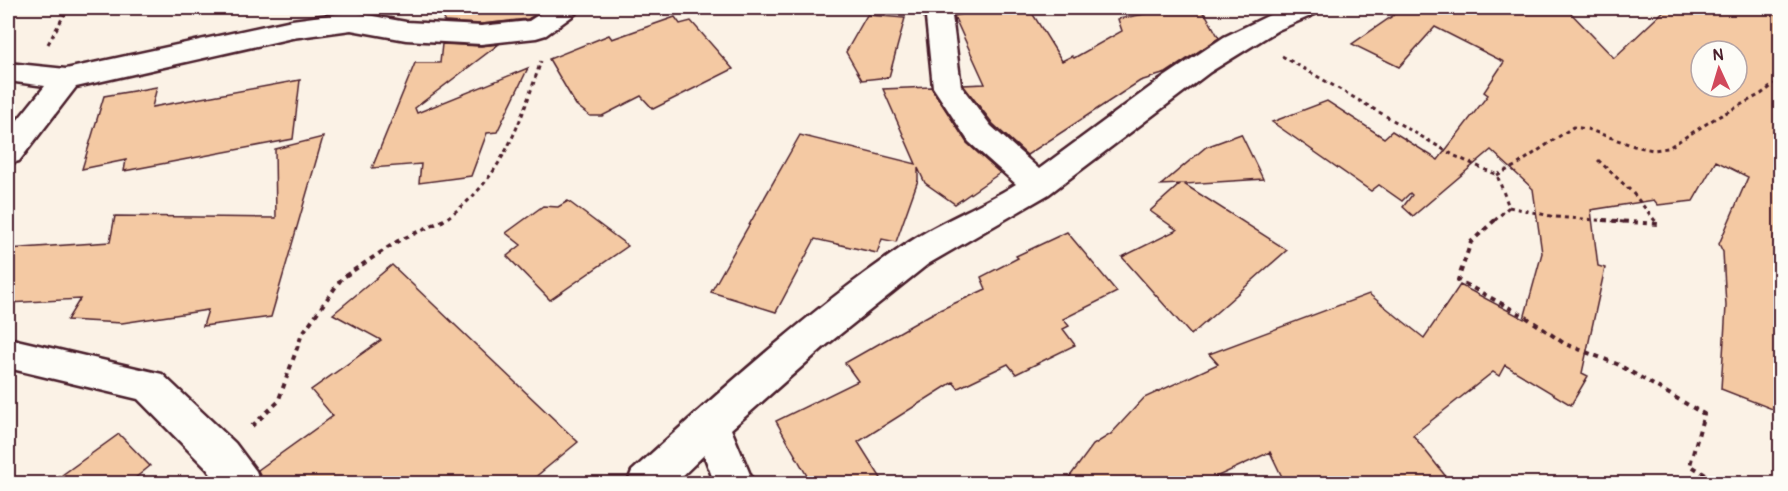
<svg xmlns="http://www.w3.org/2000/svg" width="1788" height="491" viewBox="0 0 1788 491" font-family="Pangolin,sans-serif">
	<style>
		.building { fill: #f4c9a3; stroke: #4a1f2b; stroke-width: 1.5; fill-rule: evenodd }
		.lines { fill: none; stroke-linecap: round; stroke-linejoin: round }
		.lane-casing { stroke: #4a1f2b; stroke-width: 5 }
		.street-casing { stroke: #4a1f2b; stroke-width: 5 }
		.path-far1 { stroke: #4a1f2b; stroke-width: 3; stroke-dasharray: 4 4; stroke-linecap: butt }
		.path { stroke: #4a1f2b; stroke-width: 4; stroke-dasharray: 5 5; stroke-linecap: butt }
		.lane { fill: #fdfcf7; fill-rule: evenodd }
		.street { fill: #fdfcf7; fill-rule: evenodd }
	</style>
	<rect width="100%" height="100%" fill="#fbf2e6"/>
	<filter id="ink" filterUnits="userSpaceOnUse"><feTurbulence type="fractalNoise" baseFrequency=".0167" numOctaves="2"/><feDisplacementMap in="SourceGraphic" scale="12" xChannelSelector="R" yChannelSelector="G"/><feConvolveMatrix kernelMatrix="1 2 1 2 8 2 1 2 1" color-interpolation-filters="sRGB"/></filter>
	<g filter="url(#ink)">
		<path class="building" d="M445,8h101l-18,11 -47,5 -37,-2z
			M991,8h38l33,53 10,-5 2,2 48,-27 -4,-12 32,-6 -3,-5h49l10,7 13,23 -53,35 -26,8 -113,74 -34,-31 -30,-39 22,-1 -31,-68z
			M1397,8h169l48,50 53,-50h113v404l-59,-23 5,-83 -3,-54 -4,-8 29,-67 -32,-16 -23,40 -35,4 -4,-5 -63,10 7,56 7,2 -23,105 6,3 -17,29 -66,-40 -6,11 -6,-4 -80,63 38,48h-166l-15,-31 -67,31h-138l28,-38 18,-11 33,-36 74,-34 -9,-10 160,-60 55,44 36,-53 64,34 18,-66 -9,-64 -42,-39 -78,66 -10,-9 9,-12 -2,-2 -8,8 -23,-16 -8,6 -99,-69 55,-21 57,37 8,-7 46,29 50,-65 -4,-3 20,-30 -69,-35 -36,40 -47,-23 49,-34zM1701,51h36v36h-36z
			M867,15l38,3 -16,59 -27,3 -16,-28z
			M675,17l5,7 11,-3 42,48 -80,40 -12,-13 -39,20h-12l-14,-11 -27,-46 60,-24 3,4z
			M442,44l39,2 18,-2 -84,64 2,5 111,-45 -31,64 -10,1 -16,43 -52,7 2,-19 -49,4 43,-105h25z
			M300,80l-7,59 -169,32 2,-11 -44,9 22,-73 53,-9 -5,20z
			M931,87l36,56 33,30 -45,31 -30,-21 -7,-15v12l-22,62 -14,-3 -5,14 -62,-14 -39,73 -65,-20 89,-157 116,29 -33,-75z
			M1241,134l22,45 -79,5 103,66 -96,85 -69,-78 55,-27 -27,-19 30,-27 -19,1 45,-38z
			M323,137l-52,180 -68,9 5,-16 -86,13 -55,-3 13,-21 -72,4v-54l102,-7 5,-26 161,2 -1,-69z
			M568,201l60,45 -78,54 -43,-44 14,-11 -15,-12 37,-27 15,1z
			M1067,232l50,60 -54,27 6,7 -6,3 12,16 -59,29 -8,-10 -50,24 -5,-6 -95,60 26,41h-73l-35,-62 82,-40 -13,-18 88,-50 53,-24 -5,-12 37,-19 -2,-2z
			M392,265l186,177 -50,41h-265l-5,-13 75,-54 -22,-26 70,-50 -48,-26z
			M119,434l31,32 -21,17h-78z"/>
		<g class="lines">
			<g class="lane-casing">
				<path id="lane" d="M344,8h16l-3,17h-12l-3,-4z"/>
			</g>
			<g class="street-casing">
				<path id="street" d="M549,8h30l-4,6 -29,21 -10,3 -55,6 -75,-4 -55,-10 -59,8 -216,49 -57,74 -11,3v-32l37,-46 -37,-5v-18l58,6 226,-49 59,-8 55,10 75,4 48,-5z
					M925,8h26l10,78 30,40 48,43 118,-87 67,-45 60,-29h35l-4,6 -37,16 -68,42 -161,122 -121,70 -104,83 -93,82 23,55h-39l-11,-29 -30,29h-47l5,-13c87,-79 175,-159 273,-226 35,-24 75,-38 111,-61l-47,-42 -36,-55z
					M8,338l154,36 73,69 21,28 5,13h-43l-11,-15 -69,-70 -130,-31z"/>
			</g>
			<path class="path-far1" d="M1767,8l13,9
				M48,44l20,-36
				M1282,56l173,100 42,19 12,32 -16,15
				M1598,160l34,32 24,30
				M1497,175l20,-10 56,-38 14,2 47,17 19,4 15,-2 46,-29 47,-25 19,-14
				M1509,207l46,10 70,5
				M441,222c61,-40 78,-96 100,-161"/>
			<path class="path" d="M1495,220l-24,22 -13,38 68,37 39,27 52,20 87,50 -14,51 30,19
				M1603,220l55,4 -3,-4
				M252,426l26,-24 24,-68 40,-56 56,-37 46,-21"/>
			<use href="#lane" class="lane"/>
			<use href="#street" class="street"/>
		</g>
	</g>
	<rect width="1788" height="491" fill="none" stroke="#fdfcf7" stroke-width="30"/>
	<rect x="15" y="15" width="1758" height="461" fill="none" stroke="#4a1f2b" stroke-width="2" filter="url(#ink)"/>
	<g transform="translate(1719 69) rotate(356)"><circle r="28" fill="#fdfcf7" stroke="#b5a4a5" stroke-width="1.5"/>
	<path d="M0-4.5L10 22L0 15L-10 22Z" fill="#d1495b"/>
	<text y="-9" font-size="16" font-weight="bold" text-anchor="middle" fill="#4a1f2b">N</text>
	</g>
</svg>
